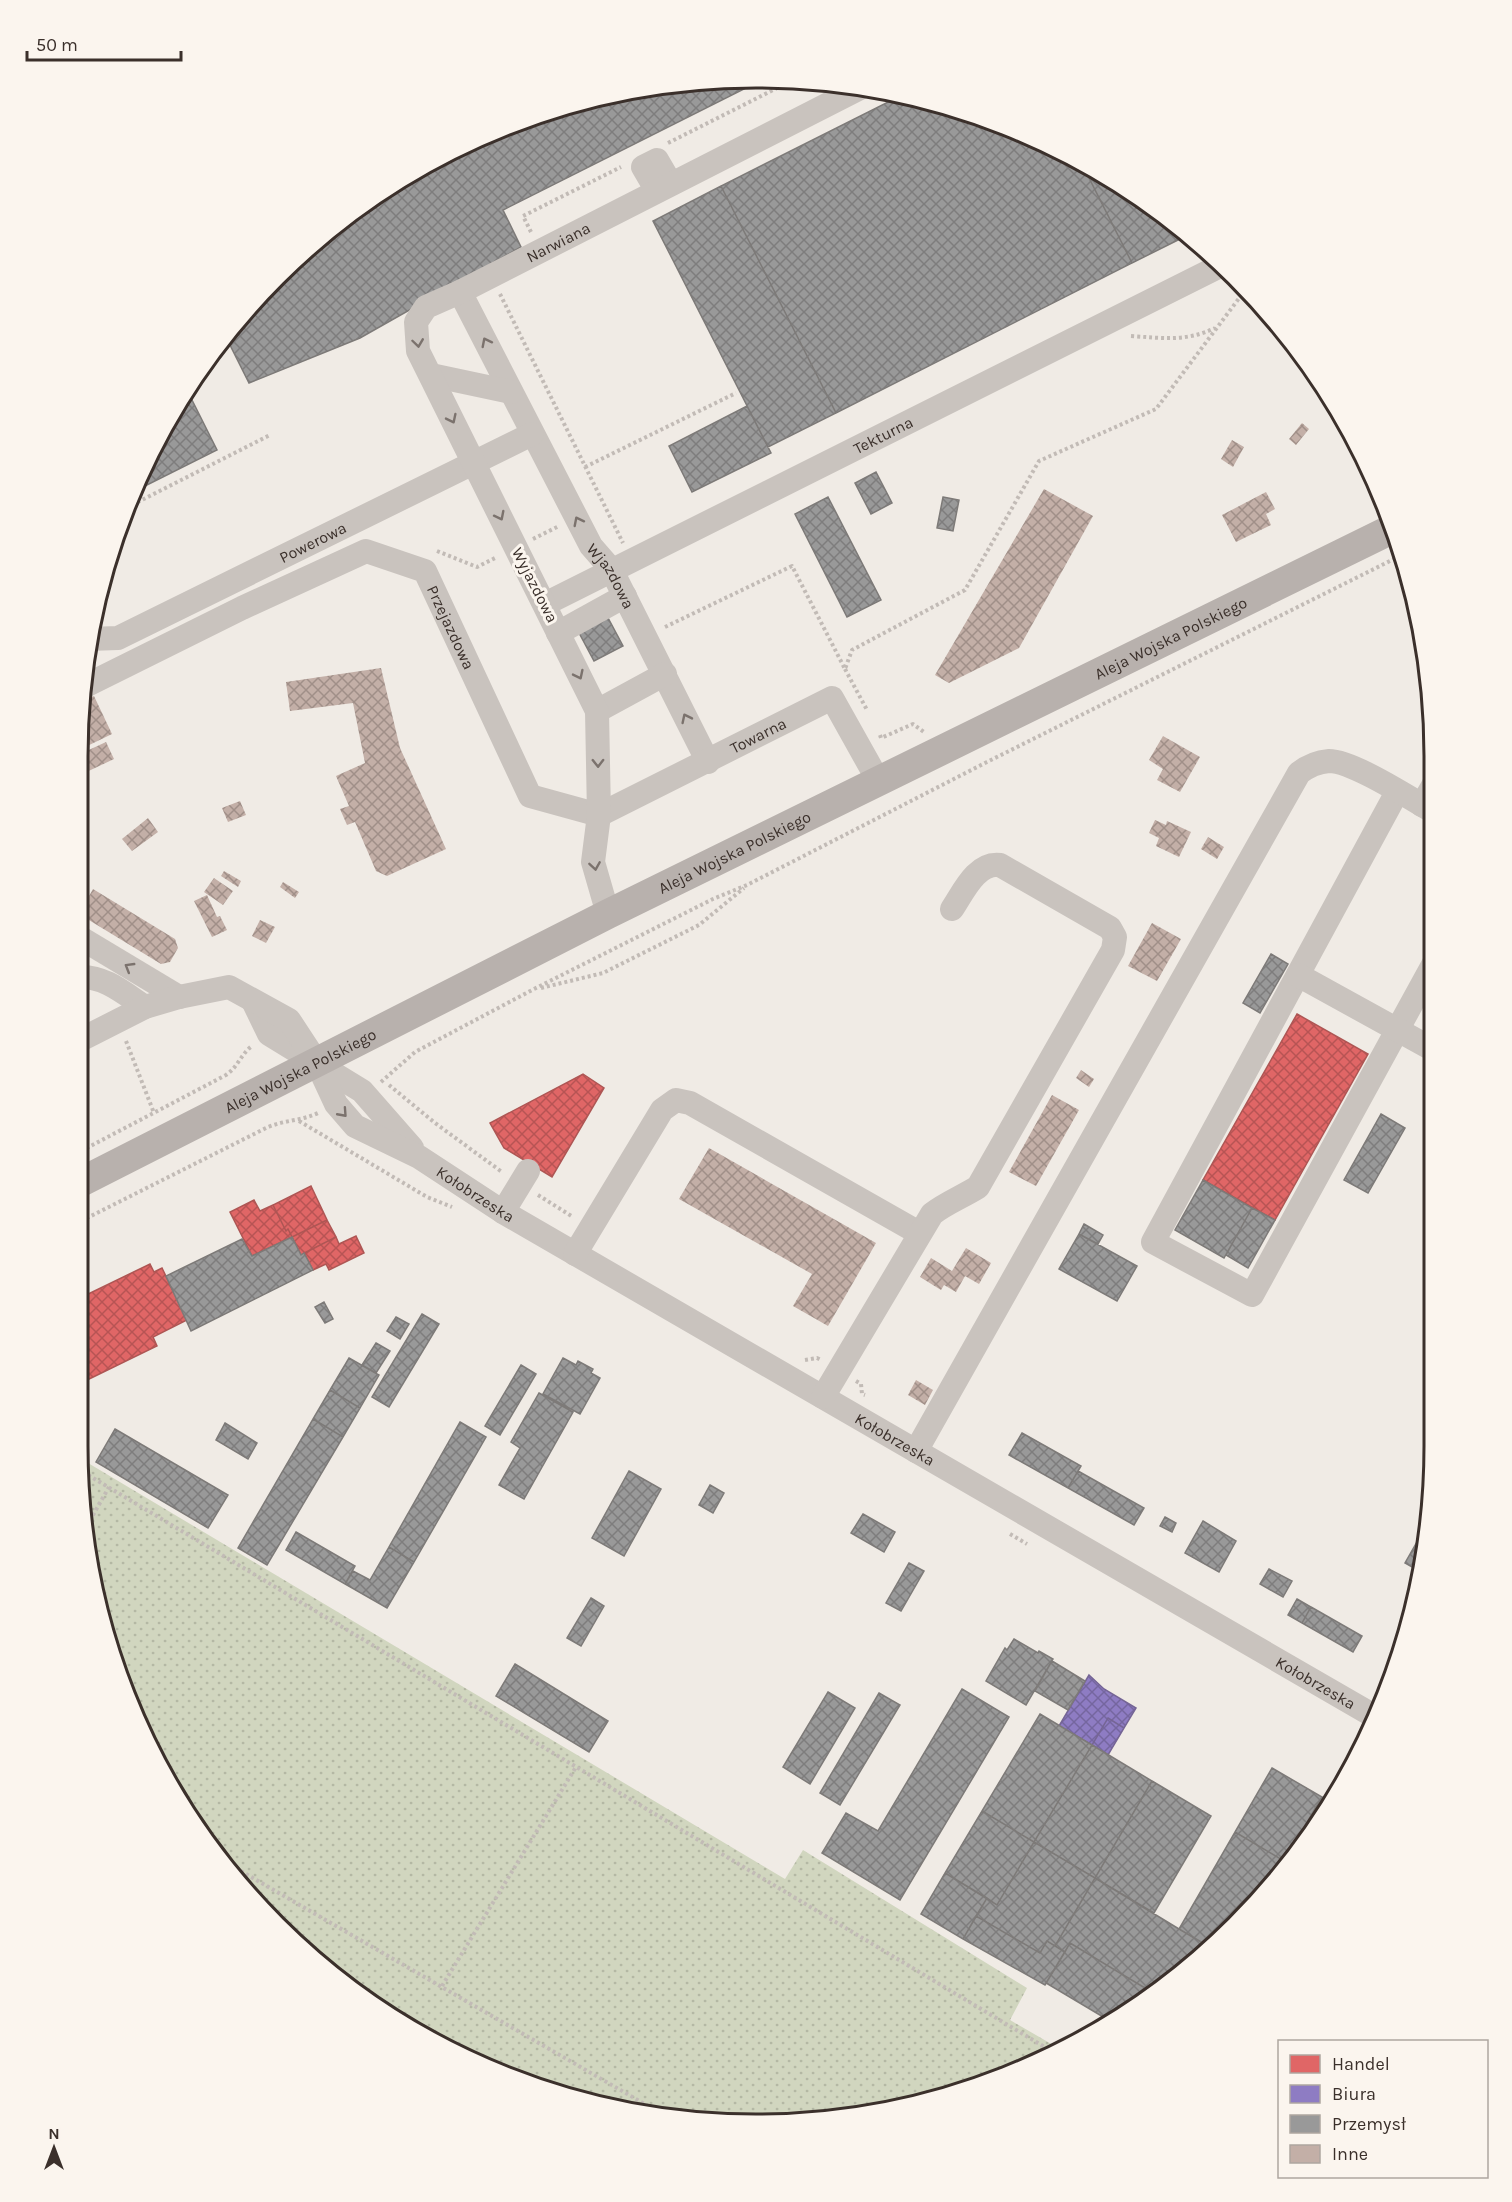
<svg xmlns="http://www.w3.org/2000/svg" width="1512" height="2202" viewBox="0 0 1512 2202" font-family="Karla,sans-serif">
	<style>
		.garden { fill: url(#garden-dots) }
		.shops { fill: url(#shops-cross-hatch); stroke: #ae5654; stroke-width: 1.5 }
		.offices { fill: url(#offices-cross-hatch); stroke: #756595; stroke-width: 1.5 }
		.industry { fill: url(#industry-cross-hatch); stroke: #7d7a78; stroke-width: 1.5 }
		.building { fill: url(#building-cross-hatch) }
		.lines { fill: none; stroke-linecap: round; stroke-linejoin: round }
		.path { stroke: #c2bbb6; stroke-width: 4; stroke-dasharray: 3 3; stroke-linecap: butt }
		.minor { stroke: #c9c3be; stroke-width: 24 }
		.major { stroke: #b8b1ad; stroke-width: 30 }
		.oneway { stroke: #7b726d }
		.labels { text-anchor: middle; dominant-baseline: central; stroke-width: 6; stroke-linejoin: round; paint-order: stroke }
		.street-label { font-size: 16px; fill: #3b302b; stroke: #fbf5ee }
		.rim { fill: none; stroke: #3b302b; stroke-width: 3 }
	</style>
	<defs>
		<pattern id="garden-dots" width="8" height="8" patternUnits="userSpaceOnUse" patternTransform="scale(1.5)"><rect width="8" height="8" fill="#d1d6bf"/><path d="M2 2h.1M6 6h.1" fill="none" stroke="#b4b8a4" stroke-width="1.8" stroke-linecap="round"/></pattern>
		<pattern id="shops-cross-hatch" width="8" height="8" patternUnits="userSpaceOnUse" patternTransform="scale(1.5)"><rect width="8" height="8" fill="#e06666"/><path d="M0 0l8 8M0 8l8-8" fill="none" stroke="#b75454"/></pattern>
		<pattern id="offices-cross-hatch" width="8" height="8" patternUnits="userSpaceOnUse" patternTransform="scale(1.5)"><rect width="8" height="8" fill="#8e7cc3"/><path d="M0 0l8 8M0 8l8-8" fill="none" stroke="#75669f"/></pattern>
		<pattern id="industry-cross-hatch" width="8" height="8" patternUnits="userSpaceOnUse" patternTransform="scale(1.5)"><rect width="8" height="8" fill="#999"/><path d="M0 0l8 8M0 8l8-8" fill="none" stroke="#7e7d7d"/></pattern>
		<pattern id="building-cross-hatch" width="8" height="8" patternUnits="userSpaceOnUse" patternTransform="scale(1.5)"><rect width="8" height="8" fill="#c3afa7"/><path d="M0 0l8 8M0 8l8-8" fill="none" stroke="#a08f88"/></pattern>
	</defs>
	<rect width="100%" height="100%" fill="#f0ebe5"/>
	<path class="garden" d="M83,1460l702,419 18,-29 224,138 -17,32 50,29 -86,39 -85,23 -178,12 -130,-22 -84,-28 -154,-89 -97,-91 -54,-70 -78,-159 -30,-129z"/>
	<path class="shops" d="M1297,1014l71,40 -93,166 -72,-40z
		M583,1074l21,14 -52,89 -48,-29 -14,-25z
		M311,1186l16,34 -35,17 -4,-8 -2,2 -13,-26z
		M254,1200l6,11 13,-6 13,26 2,-2 4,8 -40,19 -22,-44z
		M327,1220l9,17 -35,18 -9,-18z
		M356,1236l8,17 -35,17 -3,-6 -13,6 -9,-17 32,-16 3,7z
		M150,1264l4,8 8,-4 25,52 -34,17 4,9 -74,36 -1,-85z"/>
	<path class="offices" d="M1089,1675l15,14 32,19 -12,20 -16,-10 -16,27 -33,-19z
		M1108,1718l16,10 -16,27 -16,-10z"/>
	<path class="industry" d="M756,78l8,1 -261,131 18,37 -161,91 -111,45 -24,-48 51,-58 103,-85 117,-62 127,-39z
		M902,95l113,34 68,37 49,97 -296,150 -115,-227z
		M1083,166l49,26 54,44 -54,27z
		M721,186l115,227 -68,34 -115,-226z
		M188,392l29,58 -80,40 11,-34z
		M747,406l24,47 -79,39 -23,-46z
		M876,472l16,31 -21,11 -16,-31z
		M828,497l53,103 -34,17 -52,-103z
		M943,497l16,3 -6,31 -16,-3z
		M606,614l17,32 -29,15 -17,-32z
		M1271,954l17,10 -28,49 -17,-10z
		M1381,1114l24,14 -37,65 -24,-13z
		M1203,1180l49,28 -28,50 -49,-28z
		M1252,1208l23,12 -27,48 -22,-13z
		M1084,1224l19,11 -5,9 -19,-10z
		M1079,1234l58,32 -20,35 -58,-32z
		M292,1237l9,18 3,-2 9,17 -122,61 -25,-55 76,-37 10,17z
		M324,1302l9,17 -8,4 -10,-16z
		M422,1314l17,10 -50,83 -17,-10z
		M396,1317l13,7 -9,15 -13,-8z
		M376,1343l14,8 -14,22 -14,-8z
		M349,1358l30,17 -19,33 -30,-18z
		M563,1358l13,7 2,-4 15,8 -2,4 9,5 -20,36 -37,-20z
		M521,1365l15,9 -36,61 -15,-9z
		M330,1390l30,18 -17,29 -30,-18z
		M539,1393l34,19 -49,87 -25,-14 21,-37 -9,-6z
		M313,1419l30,18 -76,128 -29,-17z
		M460,1422l26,15 -72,125 -25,-15z
		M225,1423l32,20 -9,16 -32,-19z
		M115,1429l113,66 -20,33 -112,-66z
		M1022,1433l59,33 -13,22 -59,-33z
		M629,1471l32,18 -37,67 -32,-18z
		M1078,1471l66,37 -10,17 -66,-37z
		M710,1485l14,8 -11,20 -14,-8z
		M863,1514l32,18 -11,20 -33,-19z
		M1165,1517l11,6 -4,9 -12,-6z
		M1203,1521l33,20 -17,31 -34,-19z
		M1426,1526l-2,18 -12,23 -7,-4z
		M296,1532l59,34 -10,18 -59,-34z
		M389,1547l25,15 -27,46 -42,-24 8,-13 17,9z
		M909,1563l15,8 -23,40 -15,-8z
		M1269,1569l23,12 -9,16 -23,-13z
		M591,1598l13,8 -23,40 -14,-8z
		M1297,1599l14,8 -9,16 -14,-8z
		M1311,1607l51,29 -9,16 -51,-29z
		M1014,1639l24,14 1,-2 14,8 -27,46 -40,-24 19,-33 2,2z
		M1052,1661l33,20 -17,29 -33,-19z
		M515,1664l93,57 -19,31 -93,-56z
		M962,1689l47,28 -109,183 -78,-47 24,-40 32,18z
		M828,1692l27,16 -45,76 -27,-17z
		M879,1693l21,12 -60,100 -20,-12z
		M1040,1714l52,31 -58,97 -52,-31z
		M1092,1745l60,36 -57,97 -61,-36z
		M1272,1768l50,29 -38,64 -49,-29z
		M1152,1781l59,35 -57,97 -59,-35z
		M1322,1797l9,5 -11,21 -45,54z
		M982,1811l52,31 -37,63 -52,-32z
		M1235,1832l49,29 -9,16 -39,48 -28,21 -29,-17z
		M1034,1842l61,36 -40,68 -8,-5 -7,12 -64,-37 11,-18 10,7z
		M945,1873l42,25 -24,41 -42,-25z
		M1095,1878l84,51 29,17 -58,45 -80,-48 -5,9 -10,-6z
		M976,1916l64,37 7,-12 18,11 -20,33 -82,-46z
		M1070,1943l80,48 -40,30 -64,-38z"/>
	<path class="building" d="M1302,423l7,6 -13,16 -7,-6z
		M1232,440l12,7 -11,20 -12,-8z
		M1044,489l49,27 -74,132 -70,35 -14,-8z
		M1266,492l9,17 -9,5 5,11 -35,17 -14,-27z
		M381,668l19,80 46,101 -59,27 -11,-5 -21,-49 -8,3 -7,-16 9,-3 -13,-30 29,-13 -12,-60 -63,8 -4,-29z
		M94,696l18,38 -33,16 4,-49z
		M1163,736l37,21 -20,35 -23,-12 6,-11 -14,-9z
		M106,742l8,17 -36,17v-21z
		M240,801l6,14 -18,7 -6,-14z
		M148,818l10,14 -26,19 -10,-12z
		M1155,820l11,5 1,-4 24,11 -12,25 -23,-11 3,-8 -10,-5z
		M1208,837l16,10 -7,12 -16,-10z
		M224,871l17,10 -3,6 -17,-11z
		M214,878l19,13 -10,14 -19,-13z
		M283,882l16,10 -4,6 -15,-11z
		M93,889l82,50 3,9 -8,14 -9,2 -82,-50z
		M207,895l10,22 3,-1 7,14 -15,7 -18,-36z
		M260,920l15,7 -9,16 -14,-7z
		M1152,923l29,16 -24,42 -29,-15z
		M1081,1070l13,9 -5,8 -13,-9z
		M1052,1095l27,15 -43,76 -27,-14z
		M709,1148l167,95 -48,83 -35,-20 19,-32 -133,-75z
		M966,1248l25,15 -12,21 -14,-8 -9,16 -12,-7 -3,5 -21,-13 11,-19 21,13z
		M916,1380l17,10 -8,15 -17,-10z"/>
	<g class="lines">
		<path class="path" d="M668,143l123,-62
			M531,232l-8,-16 98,-49
			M500,294l123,249
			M1131,336c31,2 55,6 84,-8
			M585,467l151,-74
			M132,505l138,-70
			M533,539l26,-13
			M437,551l40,16 20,-10
			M665,627l127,-61 53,103 7,-19 113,-60 74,-129 117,-52 90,-120
			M845,669l22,41
			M880,735l1,3 32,-14 11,8
			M541,988l62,-15 96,-48 45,-37
			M126,1041l28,72
			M381,1082l34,-30 119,-63 179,-90 34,-14 240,-123 413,-206
			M389,1085l46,38 67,49
			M299,1121l128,76 25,10
			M81,1151l145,-76c12,-8 15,-21 26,-29
			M538,1195l35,22
			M81,1221l185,-93c17,-8 35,-7 52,-15
			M805,1360l12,-2 4,2
			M856,1381l5,3 1,10 3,1
			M83,1472l970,580
			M84,1531l25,-44
			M1010,1534l17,10
			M220,1859l442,255
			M442,1986l134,-219"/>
		<g class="minor">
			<path d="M657,191l-14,-24 14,-7 14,24"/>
			<path id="s1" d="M460,292l131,254 20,23 97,193"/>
			<path d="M431,375l80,17"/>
			<path id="s2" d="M545,604l677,-339"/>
			<path d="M558,633l67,-37"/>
			<path id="s3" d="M89,639l29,-1 414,-204"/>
			<path id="s4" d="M85,686l157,-78 124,-57 59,20 105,225 69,19"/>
			<path d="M597,711l68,-37"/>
			<path d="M1397,792l-244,450 99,53 182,-332"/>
			<path d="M1422,805l12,-21"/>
			<path id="s5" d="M599,815l233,-117 47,84"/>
			<path id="s6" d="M608,914l-15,-52 6,-47 -2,-104 -179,-360 -2,-29 10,-15 34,-15 400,-204"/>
			<path d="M79,937l100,60"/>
			<path d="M1298,975l136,75"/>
			<path d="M80,977c25,-1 45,17 65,30"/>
			<path d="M253,1001l16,33 93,57 50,57"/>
			<path id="s7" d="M80,1040l65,-33 34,-10 50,-10 60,33 27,41 20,43 19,22 64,31 84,55 871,504"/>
			<path d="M503,1212l25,-41"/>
			<path d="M575,1254l87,-144 14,-10 14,3 229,130"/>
			<path d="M823,1397l109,-183c14,-11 30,-17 46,-27l135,-237 2,-13 -5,-9 -110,-63c-24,-3 -37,28 -48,44"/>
			<path d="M916,1451l383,-678c9,-7 17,-11 30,-12 24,0 82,38 105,51"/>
		</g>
		<path class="major" id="s8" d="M81,1182l527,-268 784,-385"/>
	</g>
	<defs><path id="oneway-chevron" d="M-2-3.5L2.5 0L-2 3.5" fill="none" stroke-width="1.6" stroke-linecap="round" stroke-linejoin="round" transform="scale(1.5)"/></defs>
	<g class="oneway">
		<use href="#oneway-chevron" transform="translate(486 342) rotate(-117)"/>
		<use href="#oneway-chevron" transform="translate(418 343) rotate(82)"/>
		<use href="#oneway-chevron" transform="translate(452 419) rotate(64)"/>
		<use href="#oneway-chevron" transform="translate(500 516) rotate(63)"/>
		<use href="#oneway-chevron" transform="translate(578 521) rotate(-117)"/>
		<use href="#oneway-chevron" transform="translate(579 675) rotate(64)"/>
		<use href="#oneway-chevron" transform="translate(686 718) rotate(-116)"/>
		<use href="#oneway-chevron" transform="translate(598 763) rotate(89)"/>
		<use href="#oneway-chevron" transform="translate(595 866) rotate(81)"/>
		<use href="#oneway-chevron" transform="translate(129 967) rotate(-149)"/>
		<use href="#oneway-chevron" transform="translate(343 1113) rotate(48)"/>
	</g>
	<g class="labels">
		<g class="street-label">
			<text stroke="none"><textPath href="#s6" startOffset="802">Narwiana</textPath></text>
			<text stroke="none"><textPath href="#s2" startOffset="378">Tekturna</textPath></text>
			<text stroke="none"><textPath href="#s3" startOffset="246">Powerowa</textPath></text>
			<text stroke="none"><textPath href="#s1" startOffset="322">Wjazdowa</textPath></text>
			<text transform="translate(535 585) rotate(63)">Wyjazdowa</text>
			<text stroke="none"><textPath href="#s4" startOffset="436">Przejazdowa</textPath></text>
			<text stroke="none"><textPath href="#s8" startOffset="1218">Aleja Wojska Polskiego</textPath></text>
			<text stroke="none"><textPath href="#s5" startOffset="178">Towarna</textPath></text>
			<text stroke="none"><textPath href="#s8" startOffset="732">Aleja Wojska Polskiego</textPath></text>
			<text stroke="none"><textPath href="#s8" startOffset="246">Aleja Wojska Polskiego</textPath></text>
			<text stroke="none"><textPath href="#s7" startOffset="492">Kołobrzeska</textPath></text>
			<text stroke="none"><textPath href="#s7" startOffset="978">Kołobrzeska</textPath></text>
			<text stroke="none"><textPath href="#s7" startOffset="1464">Kołobrzeska</textPath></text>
		</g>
	</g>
	<path d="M0 0H1512V2202H0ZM756 88H756A668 668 0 0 1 1424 756V1446A668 668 0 0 1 756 2114H756A668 668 0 0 1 88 1446V756A668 668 0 0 1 756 88Z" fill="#fbf5ee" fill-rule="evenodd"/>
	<path class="rim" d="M756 88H756A668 668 0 0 1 1424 756V1446A668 668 0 0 1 756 2114H756A668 668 0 0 1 88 1446V756A668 668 0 0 1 756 88Z"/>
	<rect x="1278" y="2040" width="210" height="138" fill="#fbf5ee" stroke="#aea6a0" stroke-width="1.5"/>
	<rect x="1290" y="2055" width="30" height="18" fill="#e06666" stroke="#aea6a0" stroke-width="1.5"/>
	<text x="1332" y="2070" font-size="18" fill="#3b302b">Handel</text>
	<rect x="1290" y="2085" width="30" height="18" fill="#8e7cc3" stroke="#aea6a0" stroke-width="1.5"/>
	<text x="1332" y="2100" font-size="18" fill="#3b302b">Biura</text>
	<rect x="1290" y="2115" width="30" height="18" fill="#999999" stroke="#aea6a0" stroke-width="1.5"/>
	<text x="1332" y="2130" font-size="18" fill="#3b302b">Przemysł</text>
	<rect x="1290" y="2145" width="30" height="18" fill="#c3afa7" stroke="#aea6a0" stroke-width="1.5"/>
	<text x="1332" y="2160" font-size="18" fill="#3b302b">Inne</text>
	<g transform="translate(54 2148)" stroke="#fbf5ee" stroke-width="4.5" paint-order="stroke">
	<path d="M0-4.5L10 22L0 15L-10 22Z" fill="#3b302b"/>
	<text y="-9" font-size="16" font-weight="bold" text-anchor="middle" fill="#3b302b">N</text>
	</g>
	<path d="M27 51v9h154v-9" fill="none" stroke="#3b302b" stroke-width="3"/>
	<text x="36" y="51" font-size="18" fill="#3b302b" stroke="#fbf5ee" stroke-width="4.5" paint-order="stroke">50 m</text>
</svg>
